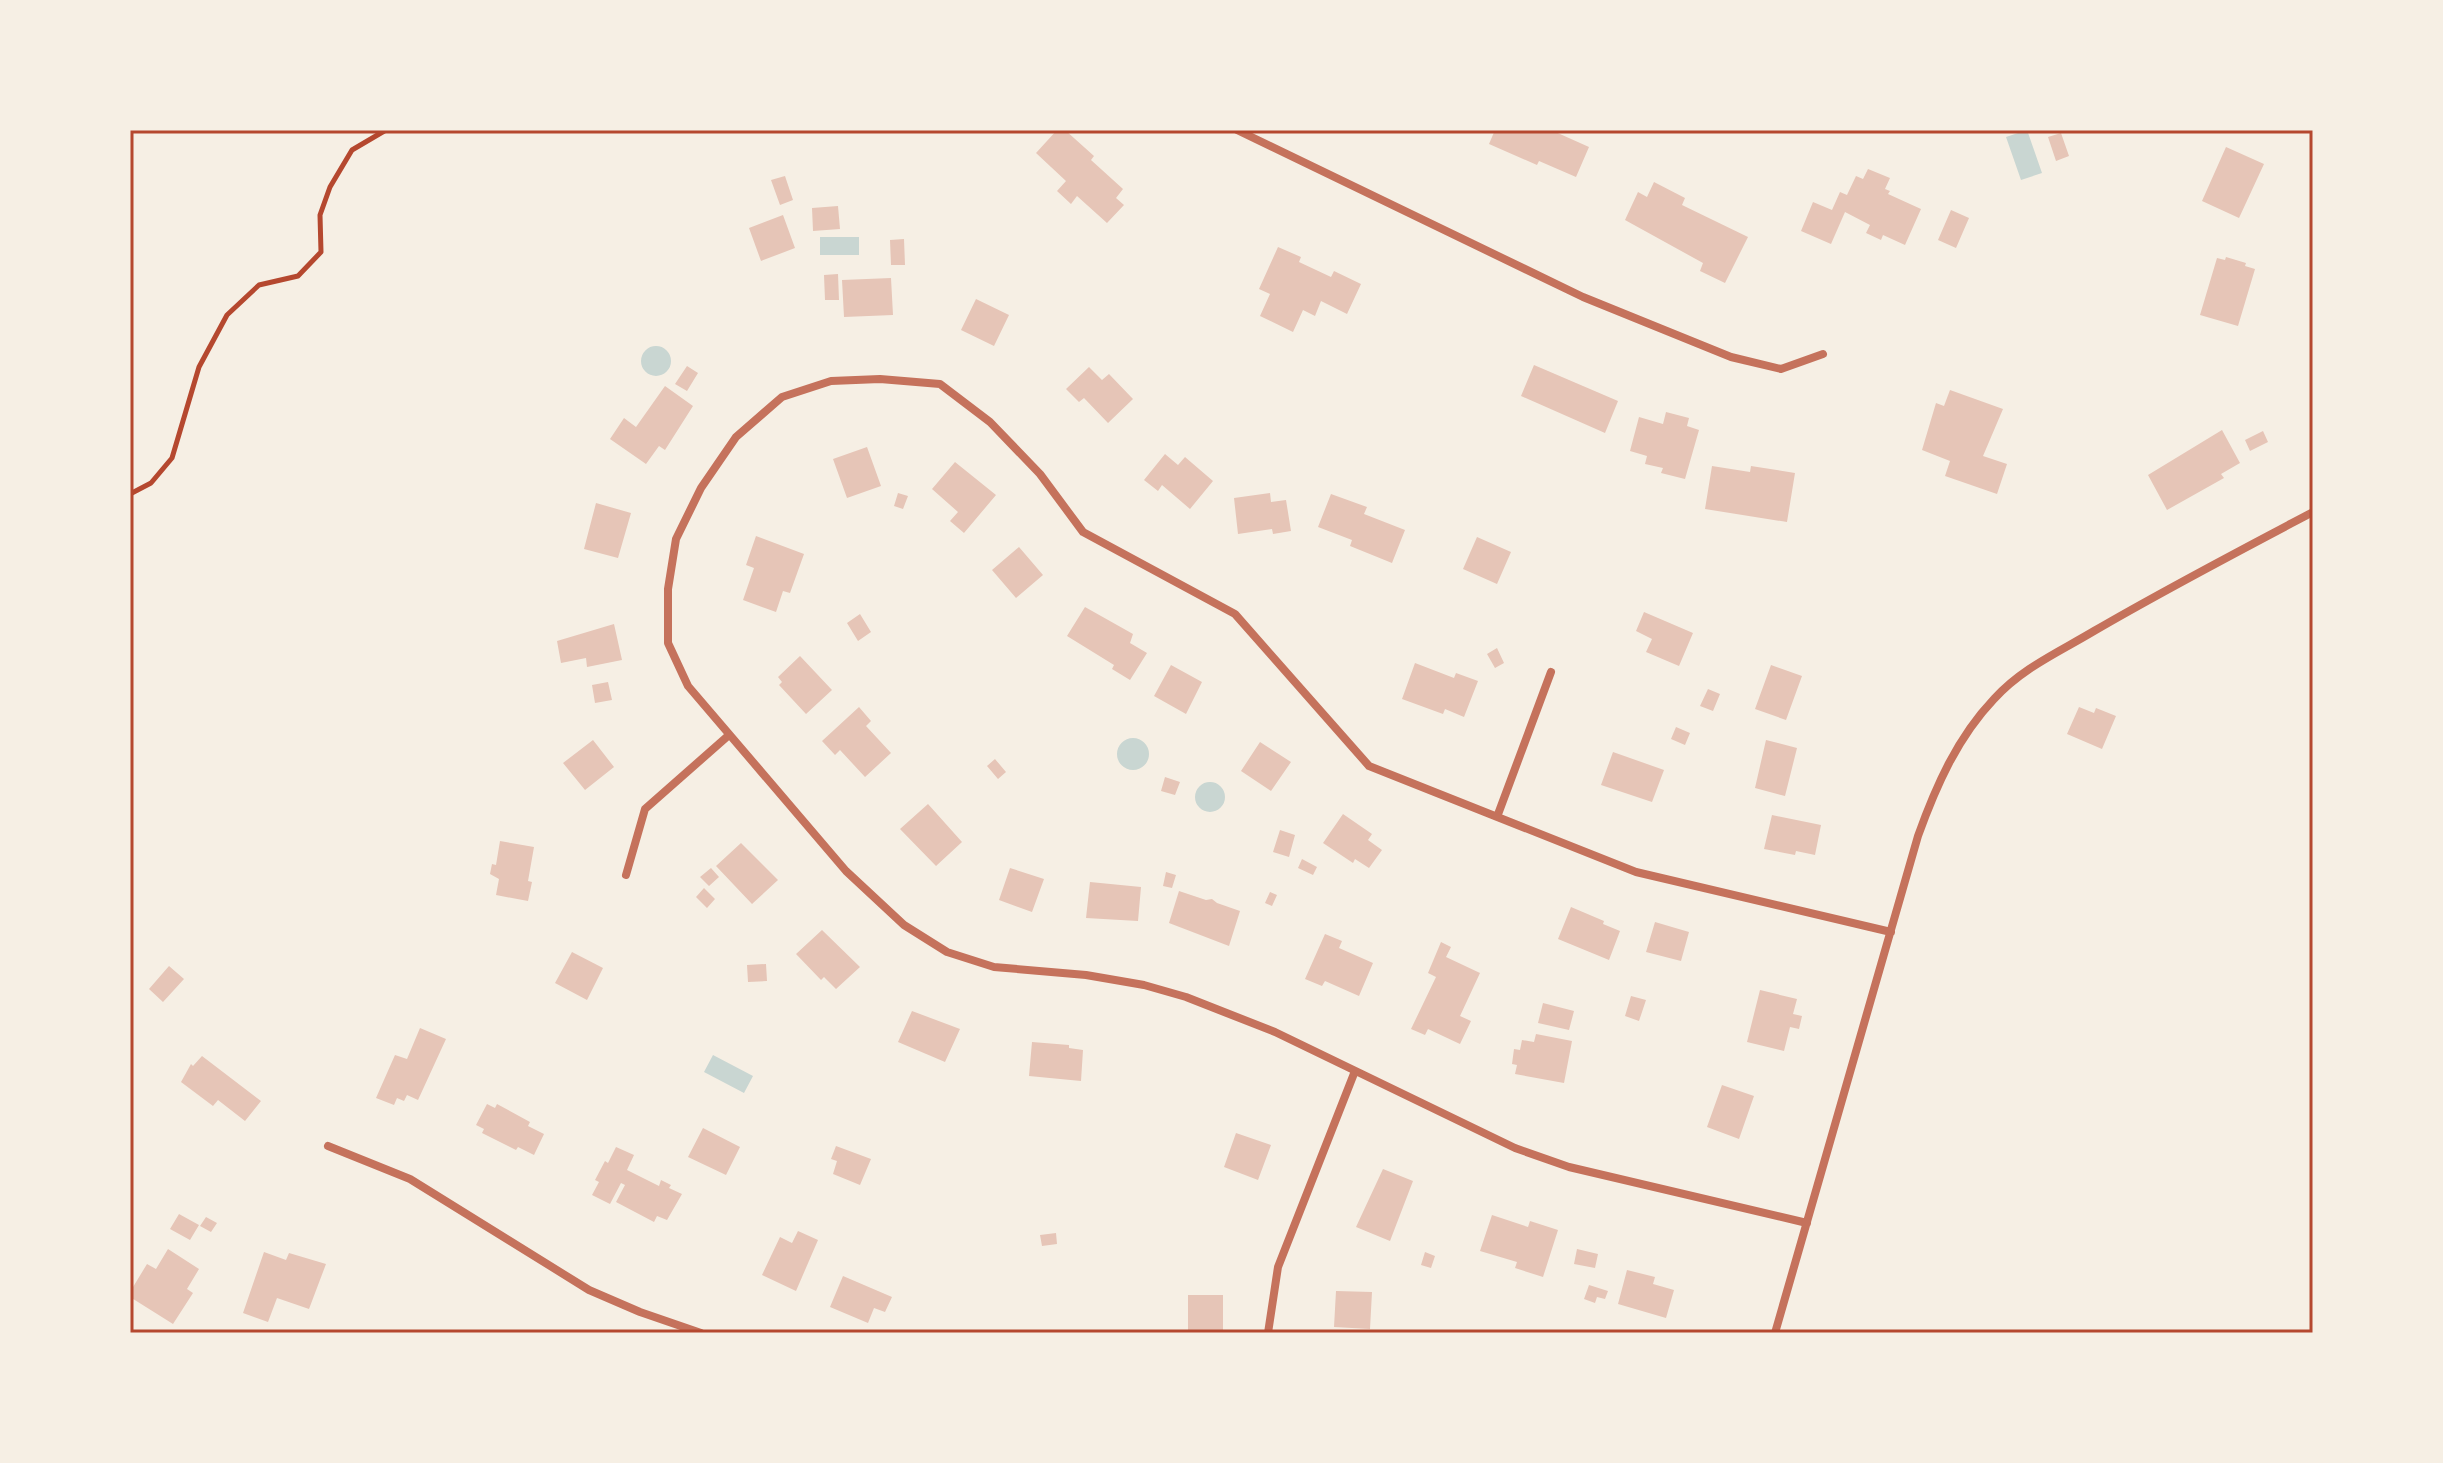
<svg xmlns="http://www.w3.org/2000/svg" width="2443" height="1463" viewBox="0 0 2443 1463" font-family="Signika,sans-serif">
	<style>
		.water { fill: #c9d6d2 }
		.building { fill: #e6c5b7 }
		.lines { fill: none; stroke-linecap: round; stroke-linejoin: round }
		.path { stroke: #b5482f; stroke-width: 5 }
		.minor { stroke: #c5725c; stroke-width: 8 }
		.neatline { fill: none; stroke: #b5482f; stroke-width: 3 }
	</style>
	<rect width="100%" height="100%" fill="#f6efe4"/>
	<path class="water" d="M2027,130l15,43 -21,7 -15,-43z
		M820,237h39v18h-39z
		M641 361a15 15 0 1 1 30 0a15 15 0 1 1-30 0Z
		M1117 754a16 16 0 1 1 32 0a16 16 0 1 1-32 0Z
		M1195 797a15 15 0 1 1 30 0a15 15 0 1 1-30 0Z
		M713,1055l40,21 -9,17 -40,-21z"/>
	<path class="building" d="M1057,130h8l29,26 -3,4 32,29 -7,9 8,7 -17,18 -30,-27 -6,8 -14,-13 9,-10 -30,-28z
		M1495,130h56l38,17 -13,30 -37,-16 -2,4 -48,-21z
		M2061,133l8,23 -13,5 -8,-24z
		M2226,147l38,17 -25,54 -37,-17z
		M1868,169l22,9 -5,11 5,2 -2,3 33,15 -16,36 -22,-10 -2,5 -15,-7 4,-8 -25,-13 -14,32 -30,-13 12,-29 19,8 8,-18 7,3 9,-19 7,3z
		M785,176l8,24 -13,5 -9,-25z
		M1654,182l31,16 -3,7 66,32 -23,46 -25,-12 3,-8 -78,-43 13,-28 9,5z
		M838,206l2,23 -27,2 -1,-23z
		M1951,210l18,8 -13,30 -18,-8z
		M783,215l12,33 -34,13 -12,-33z
		M904,239l1,26h-14l-1,-25z
		M1278,247l23,10 -2,5 32,15 3,-6 27,13 -14,30 -26,-13 -6,15 -12,-6 -10,22 -33,-16 10,-22 -11,-5z
		M2226,257l20,6 -1,3 10,3 -17,57 -38,-11 17,-57 8,2z
		M838,274l1,26h-14l-1,-25z
		M891,278l2,37 -49,2 -2,-37z
		M976,299l33,16 -15,31 -33,-16z
		M1534,365l84,36 -13,32 -84,-37z
		M687,366l11,7 -11,18 -12,-7z
		M1089,367l13,13 7,-6 24,25 -25,24 -24,-25 -5,4 -13,-13z
		M665,386l28,20 -28,44 -6,-4 -13,18 -36,-25 14,-21 12,9z
		M1950,390l53,19 -20,47 24,8 -10,30 -52,-18 5,-15 -28,-11 14,-47 8,3z
		M1666,412l23,6 -2,8 12,4 -14,49 -24,-6 2,-5 -18,-4 2,-8 -17,-5 9,-34 24,7z
		M2222,430l18,33 -19,11 3,4 -57,32 -19,-35z
		M2263,431l5,11 -18,9 -5,-11z
		M867,447l14,39 -34,12 -14,-39z
		M1165,454l13,11 7,-8 28,24 -23,28 -28,-24 -4,6 -14,-11z
		M955,462l41,33 -32,38 -14,-12 8,-9 -26,-23z
		M1712,466l38,6 1,-6 44,7 -8,49 -82,-13z
		M898,493l10,3 -5,13 -9,-3z
		M1270,493l1,9 15,-2 5,31 -18,3 -1,-5 -34,5 -4,-36z
		M1331,494l36,13 -3,7 41,16 -13,33 -42,-17 2,-6 -34,-13z
		M596,503l35,10 -13,45 -34,-9z
		M756,536l48,18 -14,39 -7,-2 -7,21 -33,-12 11,-32 -8,-3z
		M1477,537l34,15 -14,32 -34,-15z
		M1019,547l24,28 -27,23 -24,-28z
		M1085,607l48,27 -3,9 17,10 -17,27 -18,-11 2,-4 -47,-29z
		M1644,612l49,21 -14,33 -33,-14 6,-13 -16,-8z
		M860,614l11,18 -13,9 -11,-18z
		M614,624l8,36 -35,7 -1,-9 -25,5 -4,-22z
		M1497,648l7,15 -9,5 -8,-14z
		M800,656l32,34 -26,24 -27,-29 3,-3 -4,-5z
		M1415,663l39,15 2,-5 22,8 -14,36 -19,-8 -2,5 -41,-15z
		M1171,665l31,17 -16,32 -32,-18z
		M1771,665l31,11 -16,44 -31,-11z
		M608,682l4,18 -17,3 -3,-18z
		M1708,689l12,5 -7,17 -13,-5z
		M859,707l12,14 -5,5 25,27 -26,24 -25,-27 -5,5 -13,-14z
		M2079,707l15,6 2,-5 20,8 -14,33 -35,-15z
		M1676,727l14,6 -5,12 -14,-6z
		M593,740l21,27 -29,23 -22,-27z
		M1766,740l31,8 -12,48 -30,-8z
		M1260,742l31,20 -20,29 -30,-20z
		M1613,752l51,18 -12,32 -51,-17z
		M995,759l11,13 -8,7 -11,-13z
		M1165,777l15,5 -5,13 -14,-4z
		M928,804l34,38 -26,24 -36,-37z
		M1343,814l29,20 -4,6 14,10 -13,18 -14,-9 -2,4 -30,-20z
		M1772,815l49,10 -6,30 -19,-4 -1,4 -31,-6z
		M1280,830l15,5 -6,22 -16,-5z
		M500,841l34,6 -6,34 4,1 -4,19 -32,-6 3,-16 -9,-5 2,-10 4,1z
		M741,843l37,37 -26,24 -36,-38z
		M1302,859l15,8 -4,8 -15,-7z
		M711,868l8,9 -10,9 -9,-9z
		M1010,868l34,11 -12,33 -33,-12z
		M1166,872l10,3 -4,13 -9,-2z
		M1090,882l51,5 -3,34 -52,-3z
		M704,888l11,11 -8,9 -11,-11z
		M1179,891l27,9 6,-1 5,4 23,8 -11,35 -60,-23z
		M1270,892l7,3 -5,11 -7,-3z
		M1571,907l33,14 -1,3 17,7 -11,29 -51,-21z
		M1655,922l34,10 -8,29 -35,-9z
		M822,930l38,37 -24,22 -12,-12 -3,3 -25,-26z
		M1325,934l17,7 -3,7 34,15 -14,33 -34,-15 -3,5 -17,-7z
		M1441,942l10,5 -5,10 34,16 -20,43 11,5 -11,23 -32,-15 -3,6 -14,-6 25,-52 -8,-4z
		M572,952l31,16 -16,32 -32,-17z
		M766,964l1,17 -19,1 -1,-17z
		M169,966l15,13 -21,23 -14,-13z
		M1760,990l37,9 -4,15 9,2 -3,13 -9,-2 -6,24 -37,-9z
		M1631,996l15,4 -7,21 -14,-5z
		M1543,1003l31,8 -5,19 -31,-7z
		M912,1011l48,18 -15,33 -47,-20z
		M420,1028l26,11 -28,61 -11,-5 -3,6 -7,-3 -3,7 -18,-7 19,-43 12,4z
		M1536,1034l36,7 -8,42 -49,-9 2,-9 -5,-1 2,-15 6,1 2,-10 12,2z
		M1032,1042l37,3v3l14,2 -2,31 -52,-5z
		M202,1056l59,45 -16,20 -27,-21 -5,6 -32,-24 10,-18 2,2z
		M1722,1085l32,11 -15,43 -32,-12z
		M487,1104l8,4 2,-4 33,18 -2,4 16,8 -10,21 -16,-8 -2,3 -34,-17 2,-4 -8,-4z
		M703,1128l37,19 -14,28 -38,-18z
		M1236,1133l35,12 -13,35 -34,-13z
		M836,1146l35,13 -11,26 -27,-11 4,-13 -6,-2z
		M616,1147l18,8 -7,15 32,16 2,-6 10,5 -2,3 13,6 -15,26 -10,-4 -3,6 -38,-20 9,-17 -4,-2 -11,21 -18,-9 7,-13 -4,-2 10,-19 3,2z
		M1383,1169l30,12 -23,60 -34,-14z
		M179,1214l20,11 -9,15 -20,-11z
		M1492,1215l36,12 2,-6 28,9 -15,47 -28,-9 2,-6 -37,-11z
		M206,1217l11,6 -6,9 -11,-6z
		M798,1231l20,9 -22,51 -34,-16 18,-38 12,6z
		M1056,1233l1,11 -15,2 -2,-11z
		M168,1249l31,20 -12,20 6,4 -20,31 -43,-27v-5l17,-28 9,5z
		M1577,1249l21,5 -3,14 -21,-4z
		M264,1252l22,8 3,-7 37,11 -17,45 -32,-11 -9,24 -25,-9z
		M1425,1252l10,4 -4,12 -10,-3z
		M1627,1270l28,7 -2,7 21,6 -8,28 -48,-14z
		M843,1276l49,21 -7,15 -11,-4 -6,15 -38,-16z
		M1589,1285l19,6 -3,8 -8,-2 -2,6 -11,-4z
		M1336,1291l36,1 -2,37 -36,-2z
		M1188,1295h35v38h-35z"/>
	<g class="lines">
		<path class="path" d="M130,494l21,-11 21,-25 27,-91 28,-52 32,-30 39,-9 23,-24 -1,-37 10,-28 22,-37 34,-20"/>
		<path class="minor" d="M1237,130l346,167 148,60 50,12 42,-15
			M1497,817l54,-145
			M626,875l19,-66 84,-74
			M328,1146l82,33 179,111 51,22 61,21
			M1807,1223l-238,-56 -54,-19 -240,-116 -89,-35 -42,-12 -58,-10 -92,-8 -47,-15 -43,-27 -58,-54 -158,-185 -20,-43v-54l8,-50 25,-51 35,-51 46,-40 49,-16 49,-2 60,5 50,38 50,52 43,58 152,82 134,152 267,106 255,60
			M1268,1333l10,-66 77,-196
			M1775,1333l143,-497c18,-50 39,-98 76,-137 28,-31 65,-47 100,-68 72,-42 145,-80 219,-119"/>
	</g>
	<rect width="2443" height="1463" fill="none" stroke="#f6efe4" stroke-width="264"/>
	<rect x="132" y="132" width="2179" height="1199" class="neatline"/>
</svg>
